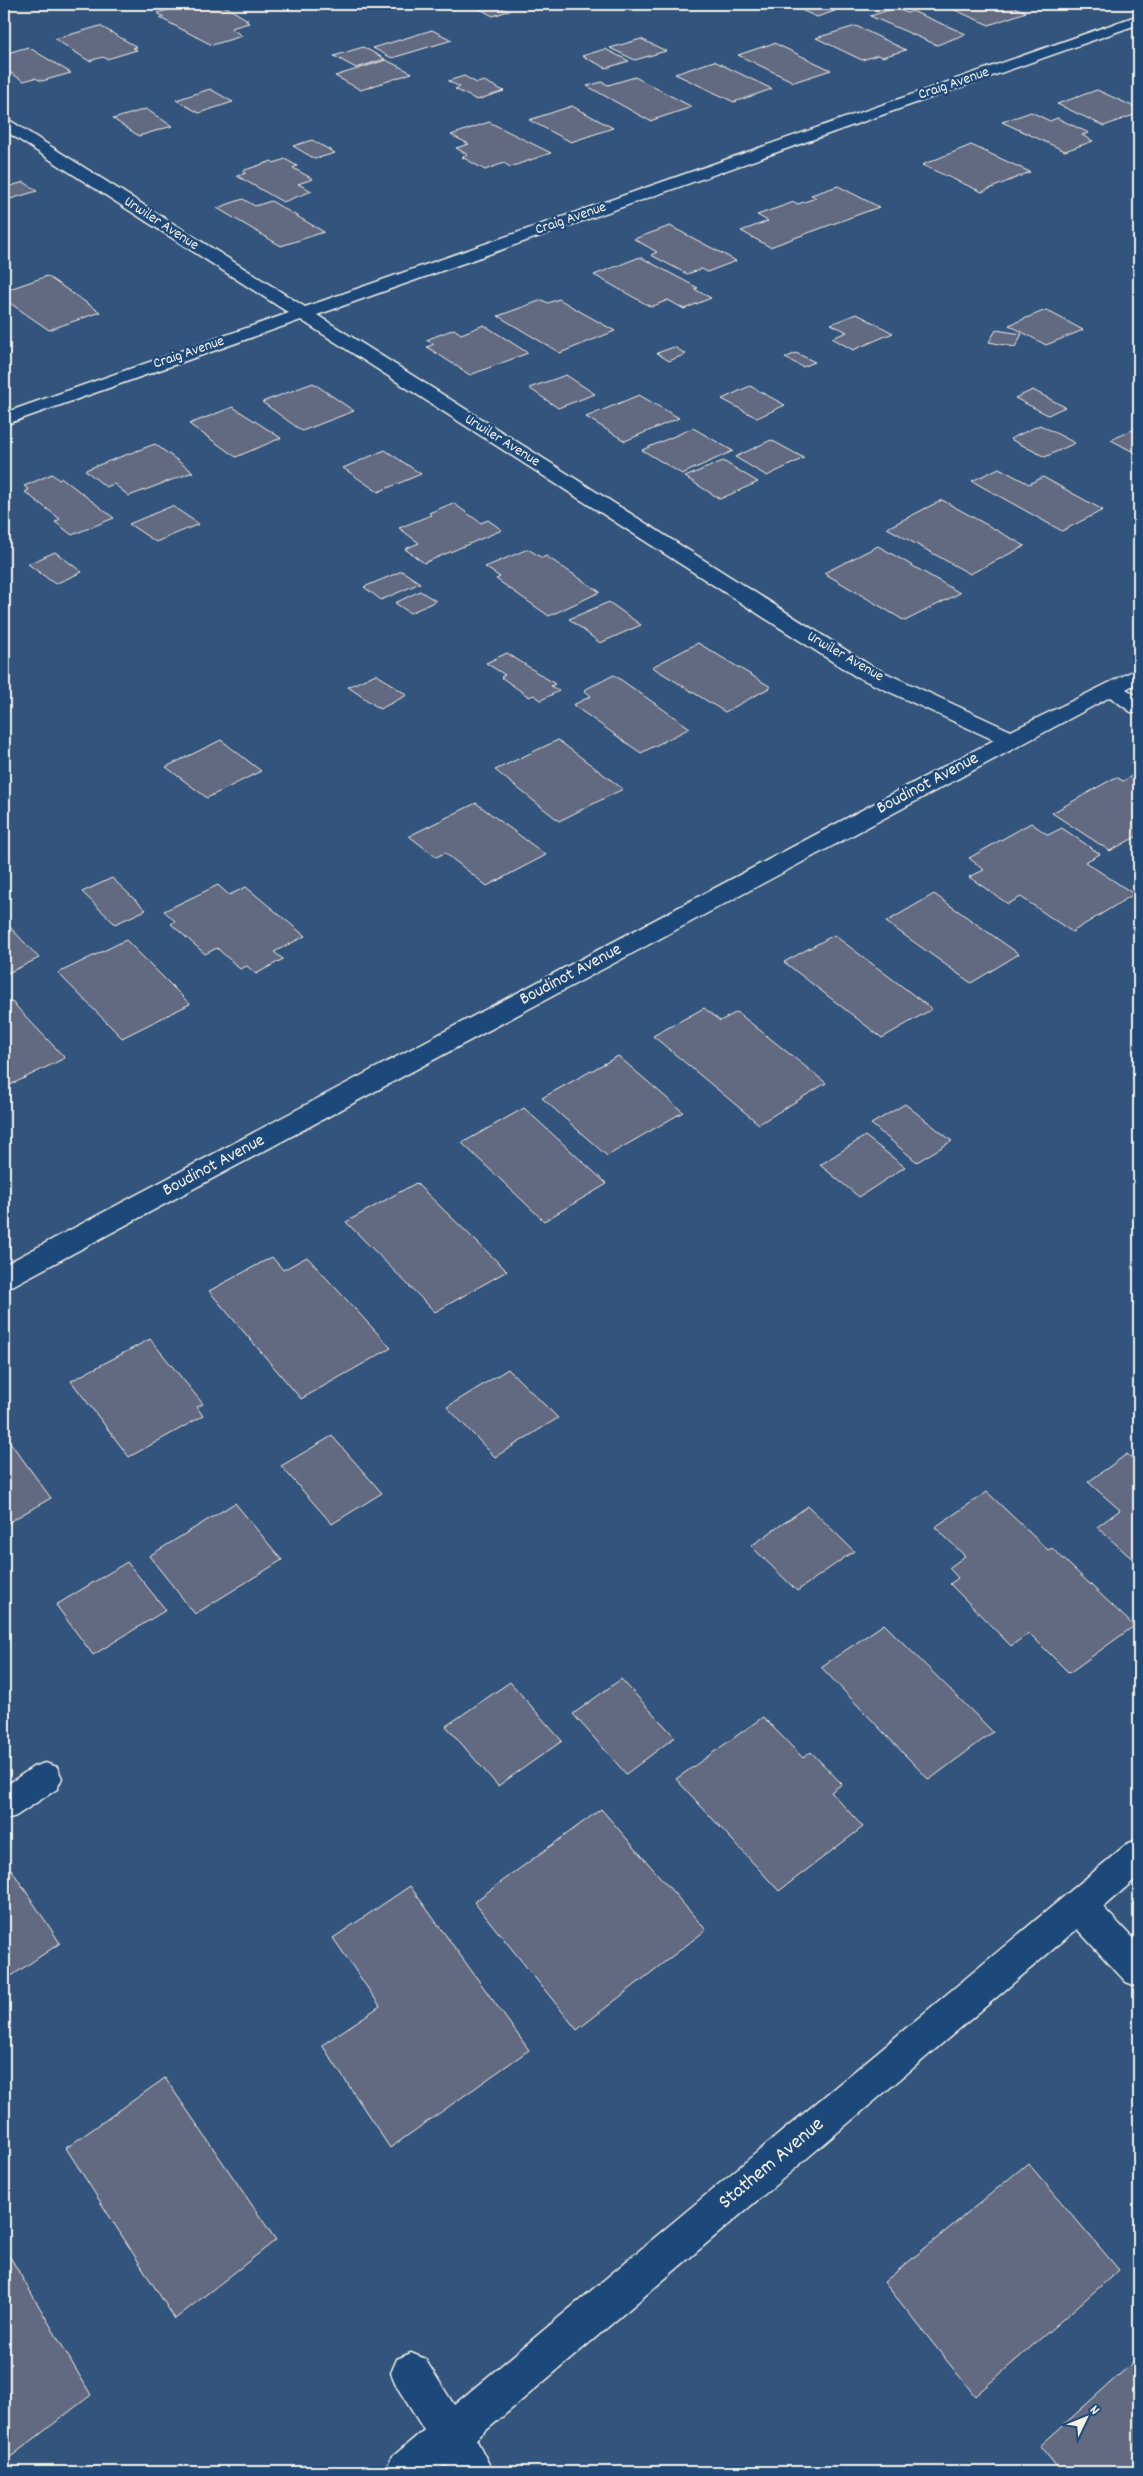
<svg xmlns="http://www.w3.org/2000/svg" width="1143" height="2476" viewBox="0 0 1143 2476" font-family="Dekko,sans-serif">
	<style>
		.building { fill: #626b82; stroke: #f4f1e8 }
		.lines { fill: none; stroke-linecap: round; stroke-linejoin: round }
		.minor-casing { stroke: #f4f1e8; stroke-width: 3 }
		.minor { fill: #1f4a7a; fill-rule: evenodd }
		.labels { text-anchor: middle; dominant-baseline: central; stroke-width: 5; stroke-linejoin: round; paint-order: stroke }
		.far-street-label { font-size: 15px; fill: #f4f1e8; stroke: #1f4a7a }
		.street-label { font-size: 18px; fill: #f4f1e8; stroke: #1f4a7a }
		.near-street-label { font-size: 21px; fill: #f4f1e8; stroke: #1f4a7a }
	</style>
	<rect width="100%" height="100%" fill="#33547c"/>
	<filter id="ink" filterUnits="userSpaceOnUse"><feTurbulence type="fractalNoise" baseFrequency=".02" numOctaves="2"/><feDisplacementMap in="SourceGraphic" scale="10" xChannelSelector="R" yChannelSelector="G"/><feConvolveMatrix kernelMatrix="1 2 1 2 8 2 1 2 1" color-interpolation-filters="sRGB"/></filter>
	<g filter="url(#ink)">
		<path class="building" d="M189,4h32l27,16h-3l4,3 -18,5 11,8 -30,9 -52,-27 4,-1 -7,-4z
			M489,4h4l15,7 -15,5 -17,-9z
			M800,4h20l15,7 -18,6 -25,-11z
			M941,4h65l20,8 -37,13z
			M895,8l12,5 5,-2 54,23 -29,11 -67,-29z
			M100,26l37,21 -4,1 4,2 -30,9 -4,-2 -14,4 -34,-22z
			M856,26l50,24 -24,7 -4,-2 -16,5 -46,-22z
			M432,30l20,10 -60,18 -19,-10z
			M641,39l25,12 -31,9 -25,-12z
			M774,43l57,27 -37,12 -56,-27z
			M28,47l43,26 -29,8 -7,-3 -11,3 -20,-12v-15z
			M363,47l22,12 -29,9 -22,-12z
			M605,49l24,12 -23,7 -24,-12z
			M386,60l26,13 -51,17 -26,-14z
			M714,61l58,28 -38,13 -59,-28z
			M464,76l13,7 7,-2 20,10 -27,9 -22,-11 5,-2 -12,-6z
			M635,77l57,30 -42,14 -63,-35 15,-4 6,3z
			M210,89l23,13 -34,11 -23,-13z
			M1097,90l42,19v4l-35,13 -47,-22z
			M572,106l41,22 -42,14 -42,-22z
			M146,109l26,17 -33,10 -26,-17z
			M1031,112l19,9 7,-3 32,15 -7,2 11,6 -28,10 -63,-29z
			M489,122l62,31 -41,14 -6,-4 -19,7 -23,-13 6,-2 -12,-7 13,-4 -18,-9z
			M312,140l23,13 -20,6 -22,-13z
			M971,145l59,27 -48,20 -60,-27z
			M285,159l12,7 -4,2 20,11 -15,5 14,7 -29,11 -46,-26 9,-3 -4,-2 30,-10 2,2z
			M24,182l13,9 -30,9 -3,-2v-10z
			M838,186l41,21 -109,40 -29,-16 27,-10 -11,-6 37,-13 4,2 18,-6 -5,-3z
			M243,199l12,7 16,-5 53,31 -43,14 -64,-38z
			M670,226l59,31 7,4 -29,11 -5,-3 -15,5 -36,-19 6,-3 -23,-13z
			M640,257l58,31 -4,1 17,9 -27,11 -16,-9 -17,7 -57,-32z
			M47,276l53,36 -51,18 -45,-31v-8z
			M559,299l15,9 41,23 -55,22 -62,-37 44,-16 6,3z
			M1046,310l37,20 -37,15 -37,-20z
			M856,314l3,1 34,18 -40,17 -21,-12 15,-6 -16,-8z
			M484,325l44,28 -58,22 -43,-28 7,-3 -8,-4 28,-11 7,5z
			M996,330l26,4 -7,13 -26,-5z
			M674,347l12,7 -17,7 -12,-8z
			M796,353l19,9 -12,5 -18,-9z
			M566,375l29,19 -37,14 -29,-20z
			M313,383l41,28 -52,20 -40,-29z
			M750,386l35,19 -28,13 -35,-19z
			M1033,390l30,16 2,1 -17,8 -33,-17z
			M639,395l40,23 -54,23 -39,-24z
			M233,407l48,31 -45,19 -47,-33z
			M1040,425l35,18 -30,14 -35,-18z
			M1139,427v28l-28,-15z
			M693,428l40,23 -51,23 -40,-24z
			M771,440l33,18 -37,18 -32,-19z
			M155,444l38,28 -64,24 -15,-12 -8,3 -21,-17z
			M385,450l36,24 -43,18 -35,-24z
			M723,461l35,21 -38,17 -35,-22z
			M999,468l30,16 14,-7 60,33 -41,21 -90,-50z
			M52,474l7,6 3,-2 52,40 -42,17 -17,-13 5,-3 -35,-27 4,-2 -5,-4z
			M942,500l83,46 -55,28 -83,-46z
			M453,503l28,20 7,-3 14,10 -78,33 -19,-14 14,-6 -20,-15 32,-13 -2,-2z
			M172,506l27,18 -43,18 -27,-18z
			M878,546l82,47 -55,28 -81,-48z
			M528,549l14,9 4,-2 54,36 -51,24 -53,-37 4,-2 -15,-10z
			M55,552l27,20 -27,12 -27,-20z
			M402,571l18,12 -39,17 -17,-13z
			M420,591l16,10 -26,12 -15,-10z
			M609,602l32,23 -41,18 -31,-24z
			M698,643l73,44 -46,25 -73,-45z
			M507,653l48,31 -4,2 8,5 -18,9 -7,-5 -5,2 -28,-20 4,-2 -19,-12z
			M376,674l31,21 -27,14 -32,-22z
			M614,675l76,53 -49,25 -68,-48 18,-9 -7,-6z
			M221,740l40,31 -54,27 -41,-31z
			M558,740l65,49 -64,32 -64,-51z
			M1139,772v63l-29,16 -58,-38 64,-36 7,4z
			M476,803l70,52 -59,31 -42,-33 -9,4 -27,-21z
			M1031,823l17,12 14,-7 38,26 -15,8 49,32 -62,38 -51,-35 -13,7 -39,-27 15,-7 -15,-12z
			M112,878l34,32 -31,14 -33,-32z
			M218,885l11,10 17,-8 59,49 -31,16 9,7 -27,15 -9,-8 -7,3 -23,-21 -12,6 -34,-30 4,-3 -11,-10z
			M934,894l85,60 -48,29 -85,-61z
			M8,925l31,33 -35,17v-48z
			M834,935l98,74 -50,29 -98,-76z
			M126,940l64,64 -68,34 -64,-65z
			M12,1002l53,56 -61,30v-82z
			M704,1008l16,13 17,-9 89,71 -67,41 -106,-88z
			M618,1056l65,56 -76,44 -65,-58z
			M905,1104l47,37 -35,21 -46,-38z
			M524,1108l83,76 -63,37 -82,-78z
			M865,1136l40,31 -46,30 -39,-32z
			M416,1183l91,88 -72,41 -89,-90z
			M272,1257l11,13 24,-13 84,91 -90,51 -92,-108z
			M150,1339l53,65 -6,3 6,9 -74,41 -58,-76z
			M508,1369l50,49 -63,39 -48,-50z
			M4,1434l47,64 -47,27z
			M332,1436l50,57 -50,31 -51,-58z
			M1127,1454l12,10v101l-42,-38 23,-17 -32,-28z
			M987,1492l61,58 4,-2 82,78 -65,47 -40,-40 -18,13 -61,-62 8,-6 -9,-10 16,-12 -30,-29z
			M235,1503l47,57 -87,54 -46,-58z
			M808,1506l46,45 -57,40 -46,-45z
			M127,1562l39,48 -73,45 -37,-50z
			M884,1624l109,108 -64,48 -108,-113z
			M621,1679l54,58 -49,37 -53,-60z
			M510,1682l52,59 -64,45 -52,-60z
			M763,1717l40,41 8,-6 31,32 -11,8 32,35 -84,64 -103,-112z
			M601,1809l105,121 -129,100 -103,-128z
			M11,1869l49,74 -56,38v-107z
			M410,1886l119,164 -139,98 -68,-103 58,-39 -47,-68z
			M165,2078l111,162 -101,79 -109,-171z
			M1028,2163l91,107 -144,126 -91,-114z
			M6,2250l85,145 -87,67v-210z
			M1139,2357v115h-78l-21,-26z"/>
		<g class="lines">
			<g class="minor-casing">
				<path id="minor" d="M1139,15v9l-822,291 554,351 140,65 128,-63v14l-13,7 13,8v16l-8,-1 -21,-15 -1096,588 -10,3v-23l990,-525 -139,-64 -554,-356 -297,105v-12l285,-100 -285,-183v-12l5,2 296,187z
					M45,1763l12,4 5,11 -5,11 -41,27 -12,4v-33l29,-20z
					M1139,1839v37l-36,31 36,38v42l-13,-5 -49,-53 -601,510 17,33h-43l-5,-7 -9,7h-51l6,-14 33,-28 -27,-43 -6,-14 6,-14 14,-6 14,6 29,46 673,-561z"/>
			</g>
			<use href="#minor" class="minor"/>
		</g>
	</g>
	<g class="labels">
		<g class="far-street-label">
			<text transform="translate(954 84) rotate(-19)">Craig Avenue</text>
			<text transform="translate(571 219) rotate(-19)">Craig Avenue</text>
			<text transform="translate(161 224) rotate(33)">Urwiler Avenue</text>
			<text transform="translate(189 353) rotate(-19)">Craig Avenue</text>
			<text transform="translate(502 441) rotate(32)">Urwiler Avenue</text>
			<text transform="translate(845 657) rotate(30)">Urwiler Avenue</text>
		</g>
		<g class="street-label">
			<text transform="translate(928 784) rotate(-28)">Boudinot Avenue</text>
			<text transform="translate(571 975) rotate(-28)">Boudinot Avenue</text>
			<text transform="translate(214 1166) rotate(-28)">Boudinot Avenue</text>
		</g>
		<g class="near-street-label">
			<text transform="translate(772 2164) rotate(-40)">Stathem Avenue</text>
		</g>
	</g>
	<rect width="1143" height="2476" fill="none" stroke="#1f4a7a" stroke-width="20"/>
	<rect x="10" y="10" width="1123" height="2456" fill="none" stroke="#f4f1e8" stroke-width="2" filter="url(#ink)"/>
	<g transform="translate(1086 2418) rotate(47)" stroke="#1f4a7a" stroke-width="4" paint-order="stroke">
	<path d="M0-4L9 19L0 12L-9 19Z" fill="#f4f1e8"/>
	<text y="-8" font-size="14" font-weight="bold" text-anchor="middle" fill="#f4f1e8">N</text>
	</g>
</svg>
